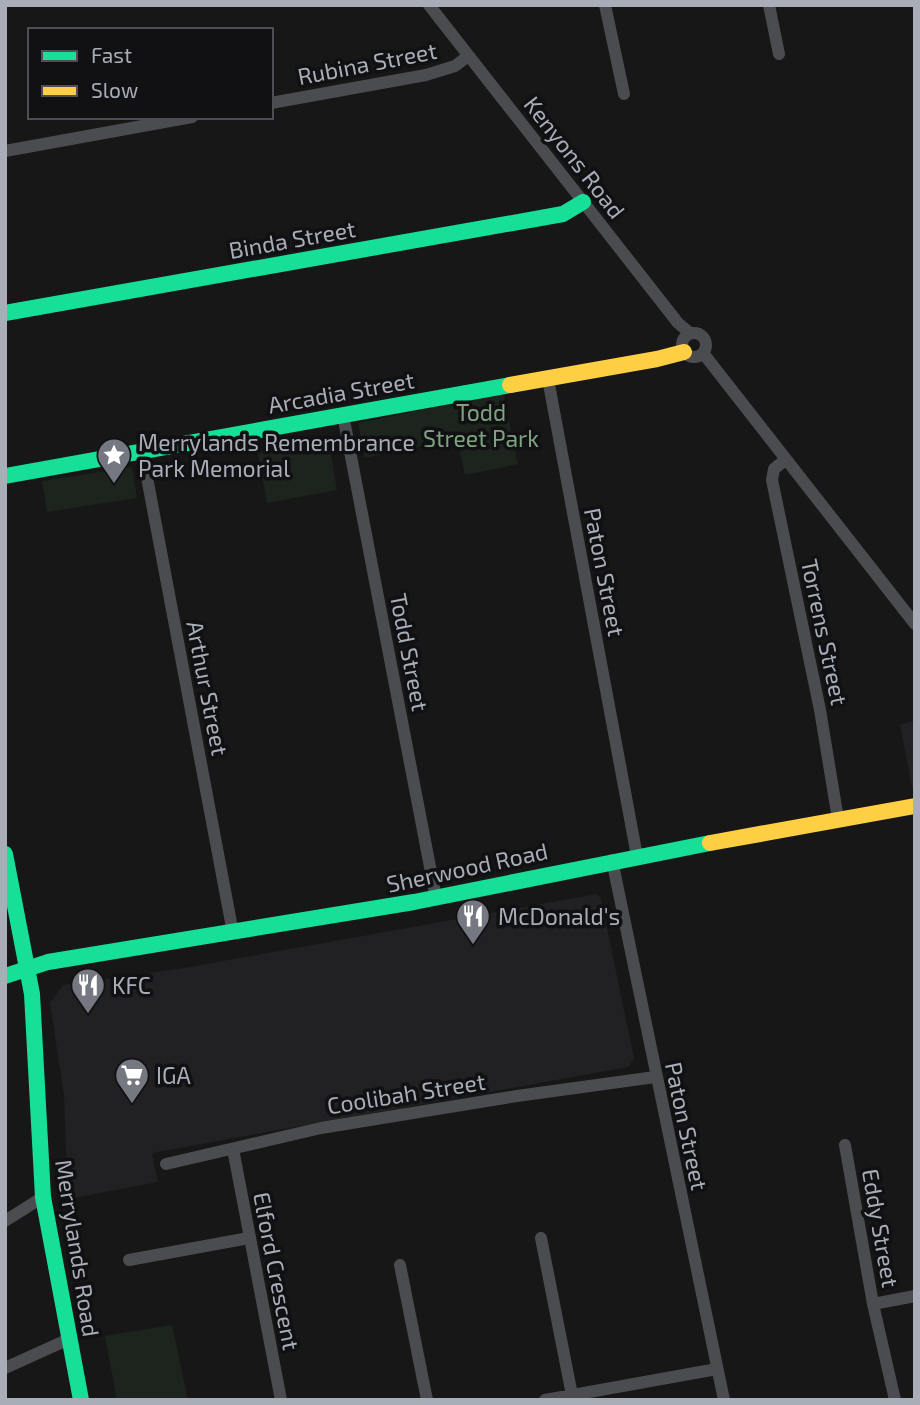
<svg xmlns="http://www.w3.org/2000/svg" width="920" height="1405" viewBox="0 0 920 1405" font-family="'Exo 2',sans-serif">
	<style>
		.built { fill: #212123 }
		.green { fill: #1d241e }
		.lines { fill: none; stroke-linecap: round; stroke-linejoin: round }
		.street { stroke: #4b4c50; stroke-width: 12 }
		.fast { stroke: #16e098; stroke-width: 16 }
		.slow { stroke: #ffcf43; stroke-width: 16 }
		.labels { text-anchor: middle; dominant-baseline: central; stroke-width: 7; stroke-linejoin: round; paint-order: stroke }
		.street-label { font-size: 23px; fill: #a8adb8; stroke: #111113 }
		.park-label { font-size: 23px; fill: #7fa381; stroke: #111113 }
		.poi-label { font-size: 23px; fill: #a8adb8; stroke: #111113; text-anchor: start }
	</style>
	<rect width="100%" height="100%" fill="#171717"/>
	<path class="built" d="M915,721v66l-3,1 -12,-64z
		M597,894l4,5 33,159 -6,9 -476,86 6,29 -90,17 -4,-103 -14,-93 13,-18 121,-17z"/>
	<path class="green" d="M503,393l15,71 -53,11 -8,-36 -92,19 -7,-35z
		M328,439l9,51 -70,13 -9,-50z
		M132,467l5,31 -90,14 -5,-31z
		M172,1325l16,75h-71l-12,-64z"/>
	<g class="lines">
		<path class="street" d="M429,5l249,318 12,10
			M605,5l19,89
			M769,5l10,49
			M271,103l155,-28 29,-9 13,-10
			M5,151l187,-34
			M682 345a12 12 0 1 1 24 0a12 12 0 1 1-24 0Z
			M703,353l212,271
			M548,379l89,477
			M343,415l93,483
			M142,451l91,482
			M785,460l-11,9 -2,11 48,230 18,109
			M612,860l112,540
			M845,1145l28,159 22,96
			M233,1149l48,251
			M166,1164l155,-36 196,-32 138,-19
			M5,1221l38,-24
			M541,1238l31,157
			M129,1260l120,-22
			M400,1265l27,135
			M873,1304l42,-8
			M5,1368l64,-29
			M545,1400l172,-31"/>
		<path class="fast" d="M5,313l558,-99 20,-12
			M5,476l505,-91
			M5,854l27,140 11,203 38,203
			M5,976l43,-14 366,-60 296,-59"/>
		<path class="slow" d="M510,385l147,-26 27,-7
			M710,843l205,-37"/>
	</g>
	<defs>
		<g id="sight-pin" transform="scale(1.75)"><path d="M0 17L-7.5 6A9.5 9.5 0 1 1 7.5 6Z" fill="#757880" stroke="#111113"/><path d="M0-6L1.8-2.2L6-1.7L2.9 1.2L3.7 5.4L0 3.3L-3.7 5.4L-2.9 1.2L-6-1.7L-1.8-2.2Z" fill="#fff"/></g>
		<g id="restaurant-pin" transform="scale(1.75)"><path d="M0 17L-7.5 6A9.5 9.5 0 1 1 7.5 6Z" fill="#757880" stroke="#111113"/><path d="M-5-6h1v4h1v-4h1v4h1v-4h1v5L-1.5 .5V6h-2V.5L-5-1ZM5-6V6H3V1.5H1.5Q1.5-4 5-6Z" fill="#fff"/></g>
		<g id="supermarket-pin" transform="scale(1.75)"><path d="M0 17L-7.5 6A9.5 9.5 0 1 1 7.5 6Z" fill="#757880" stroke="#111113"/><path d="M-6-5.5h2.5l.6 2H6L4.5 2H-2.5L-4.4-4H-6ZM-1.5 3.2a1.3 1.3 0 1 0 .1 0ZM3 3.2a1.3 1.3 0 1 0 .1 0Z" fill="#fff"/></g>
	</defs>
	<g fill-rule="evenodd">
		<use href="#sight-pin" x="114" y="455"/>
		<use href="#restaurant-pin" x="473" y="916"/>
		<use href="#restaurant-pin" x="88" y="985"/>
		<use href="#supermarket-pin" x="132" y="1075"/>
	</g>
	<g class="labels">
		<g class="street-label">
			<text transform="translate(367 63) rotate(-11)">Rubina Street</text>
			<text transform="translate(575 157) rotate(52)">Kenyons Road</text>
			<text transform="translate(292 239) rotate(-10)">Binda Street</text>
			<text transform="translate(341 392) rotate(-10)">Arcadia Street</text>
			<text transform="translate(605 572) rotate(79)">Paton Street</text>
			<text transform="translate(825 632) rotate(78)">Torrens Street</text>
			<text transform="translate(410 652) rotate(79)">Todd Street</text>
			<text transform="translate(208 688) rotate(79)">Arthur Street</text>
			<text transform="translate(467 867) rotate(-12)">Sherwood Road</text>
			<text transform="translate(406 1093) rotate(-9)">Coolibah Street</text>
			<text transform="translate(687 1126) rotate(78)">Paton Street</text>
			<text transform="translate(881 1228) rotate(80)">Eddy Street</text>
			<text transform="translate(78 1248) rotate(81)">Merrylands Road</text>
			<text transform="translate(277 1271) rotate(79)">Elford Crescent</text>
		</g>
		<g class="park-label">
			<text x="481" y="412">Todd<tspan x="481" dy="26">Street Park</tspan></text>
		</g>
		<g class="poi-label">
			<text x="138" y="442">Merrylands Remembrance<tspan x="138" dy="26">Park Memorial</tspan></text>
			<text x="498" y="916">McDonald's</text>
			<text x="112" y="985">KFC</text>
			<text x="156" y="1075">IGA</text>
		</g>
	</g>
	<rect width="920" height="1405" fill="none" stroke="#a8adb8" stroke-width="14"/>
	<rect x="28" y="28" width="245" height="91" fill="#111113" stroke="#4d4f55" stroke-width="2"/>
	<rect x="42" y="51" width="35" height="10" fill="#16e098" stroke="#4d4f55" stroke-width="2"/>
	<text x="91" y="63" font-size="21" fill="#a8adb8">Fast</text>
	<rect x="42" y="86" width="35" height="10" fill="#ffcf43" stroke="#4d4f55" stroke-width="2"/>
	<text x="91" y="98" font-size="21" fill="#a8adb8">Slow</text>
</svg>
